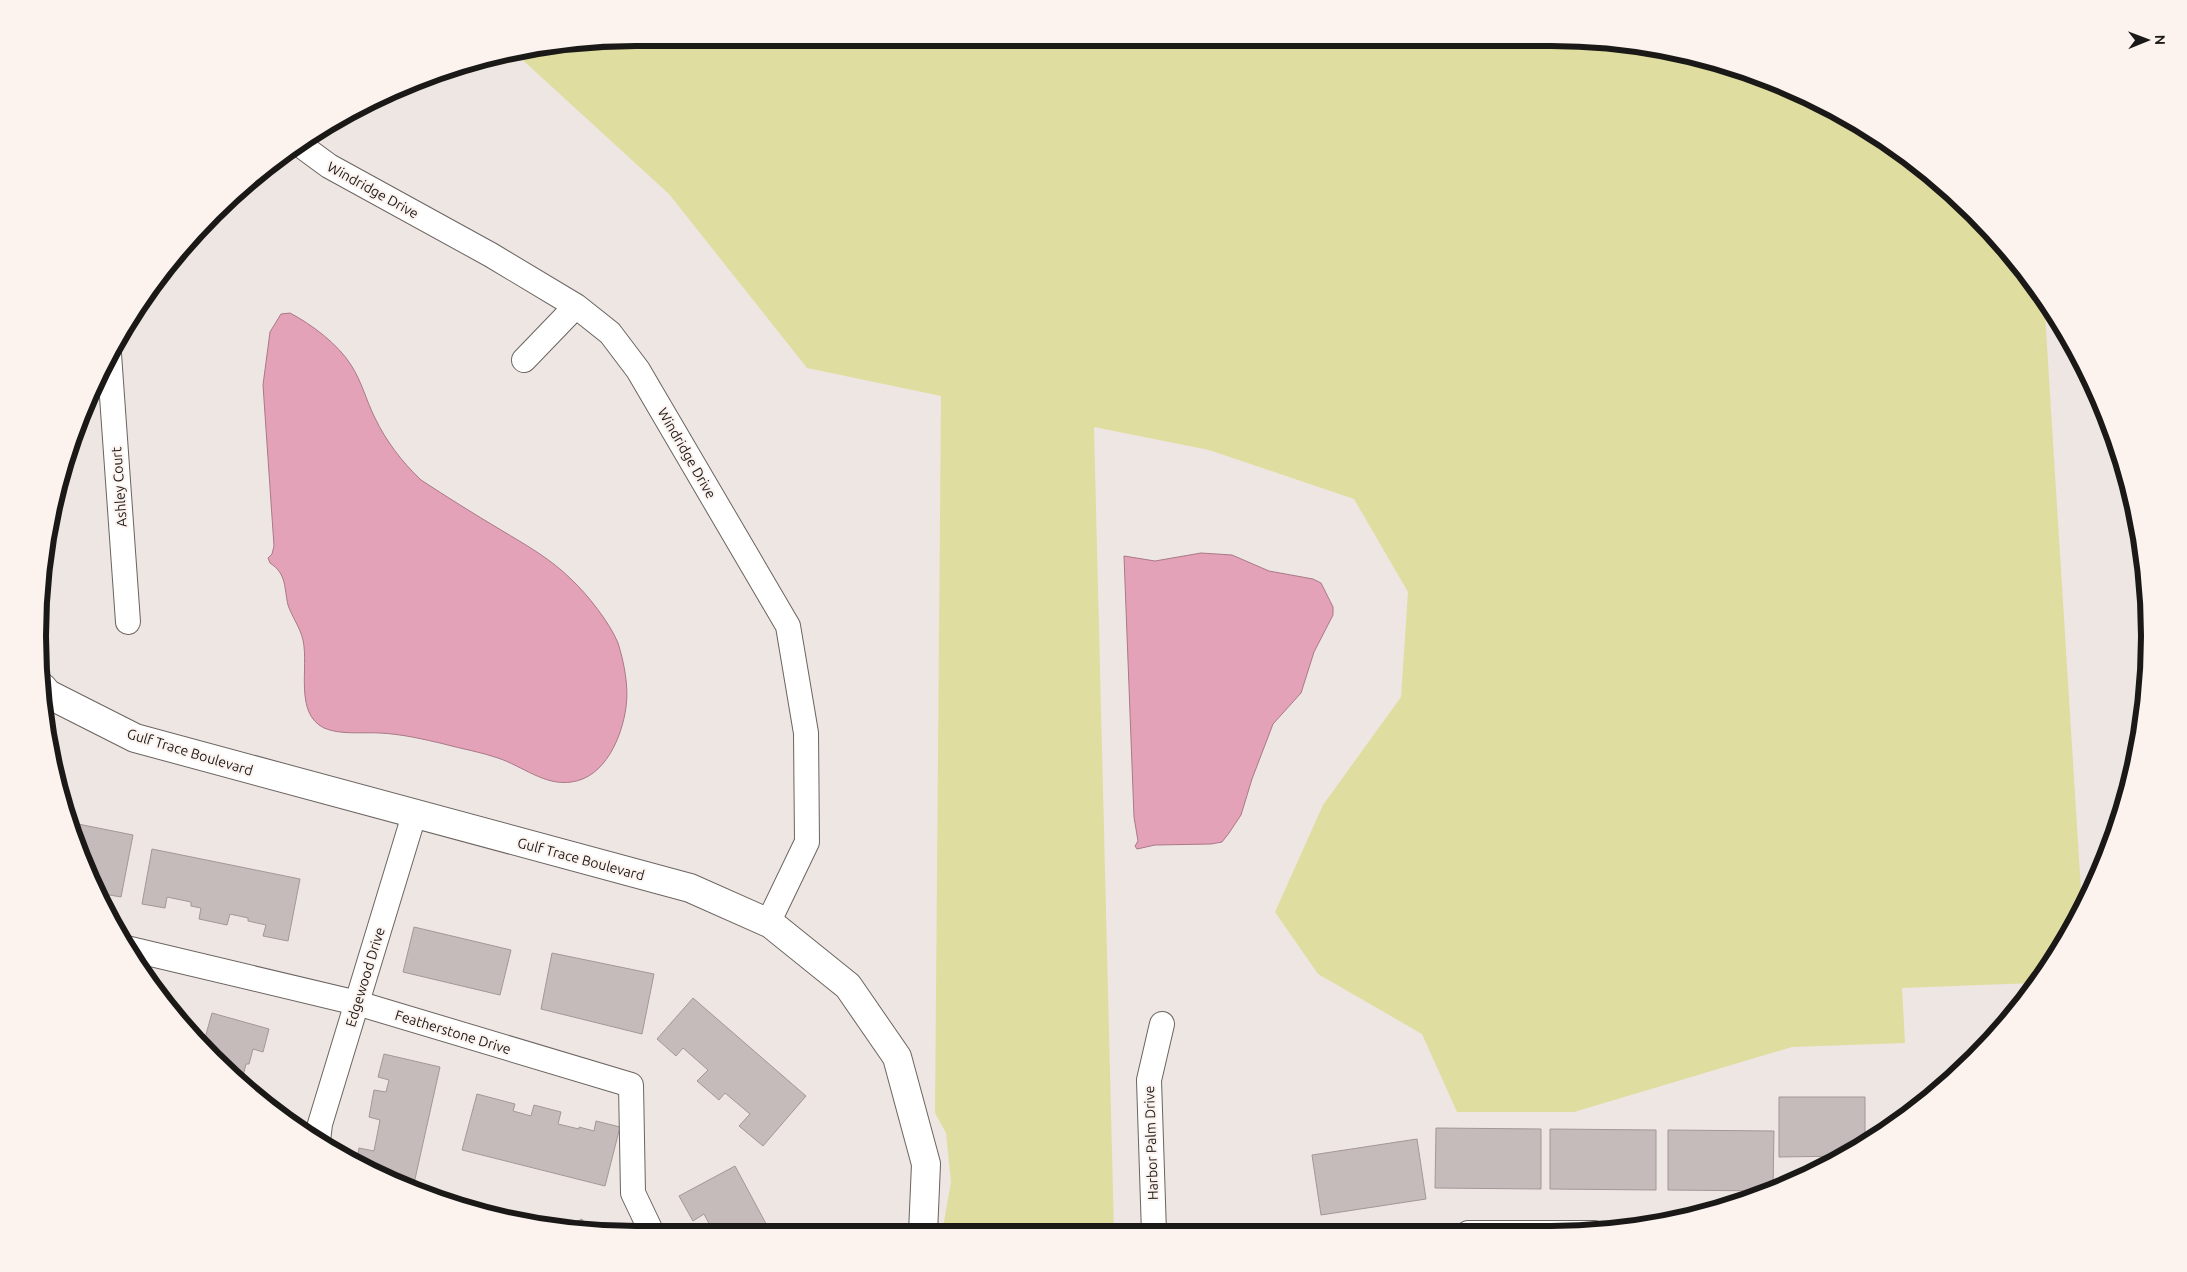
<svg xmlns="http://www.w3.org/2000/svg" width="2187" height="1272" viewBox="0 0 2187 1272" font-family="Ubuntu,sans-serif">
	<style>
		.green { fill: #e0dda0 }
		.water { fill: #e4a2b9; stroke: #a87988 }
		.building { fill: #c5bbbb; stroke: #a19897 }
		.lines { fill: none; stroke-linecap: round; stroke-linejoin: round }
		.street-casing { stroke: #6b6460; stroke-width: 26 }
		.secondary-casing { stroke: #6b6460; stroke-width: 30 }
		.street { stroke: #fff; stroke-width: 24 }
		.secondary { stroke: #fff; stroke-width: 28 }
		.labels { text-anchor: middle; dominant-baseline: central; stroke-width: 4; stroke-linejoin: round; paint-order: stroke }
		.street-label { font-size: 14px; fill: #1b1917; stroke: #fcf3ef }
		.rim { fill: none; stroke: #1b1917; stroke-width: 6 }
	</style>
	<rect width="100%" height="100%" fill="#eee6e2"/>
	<path class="green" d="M1590,39l153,30 140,69 91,75 70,84 38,609 -33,62 -12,15 -135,5 3,55 -113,4 -218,65h-117l-35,-78 -104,-60 -43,-62 48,-107 78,-108 7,-105 -54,-93 -145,-49 -115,-23 20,806h-172l9,-51 -5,-49 -11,-20 6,-717 -134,-28 -138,-174 -154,-141 43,-10z"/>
	<path class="water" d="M290,313c21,11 48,31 61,52 11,17 15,35 24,53 11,23 27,44 46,62 26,17 53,34 80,50 25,15 50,29 71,50 15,14 38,43 46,63 6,19 11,44 8,64 -4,30 -21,71 -55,75 -26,4 -49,-16 -73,-24 -17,-6 -36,-9 -54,-14 -21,-5 -43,-10 -64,-11 -18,-1 -40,2 -56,-5 -30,-15 -15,-60 -21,-88 -3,-13 -11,-23 -15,-35 -4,-17 -1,-31 -18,-42l-2,-5 4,-4 2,-8 -11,-161 7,-53 11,-18z
		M1201,553l31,2 37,16 44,8 8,4 12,24v8l-19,37 -13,41 -28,31 -21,55 -11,36 -12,18 -7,9 -11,2 -56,1 -18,4 -2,-3 3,-5 -4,-24 -10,-261 31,5z"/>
	<path class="building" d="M68,822l65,13 -12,62 -23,-4 1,-13 -7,-1z
		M152,849l148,30 -12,62 -25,-5 3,-11 -18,-4v-3l-18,-4 -3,11 -28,-6 2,-11 -10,-2v-4l-24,-5 -2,11 -23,-4z
		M414,927l97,23 -11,45 -97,-23z
		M552,953l102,21 -12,60 -101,-25z
		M693,998l113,98 -43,50 -24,-20 11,-12 -25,-21 -6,7 -22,-19 11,-11 -25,-22 -7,8 -19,-17z
		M212,1013l57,16 -6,23 -10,-3 -4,15h-3l-5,20 12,4 -2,6 -10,-8 -38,-41z
		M384,1054l56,13 -27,121 -56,-28 2,-12 15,3 6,-31 -11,-3 5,-27 12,2 3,-12 -11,-3z
		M477,1094l38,10 -2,7 18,5 3,-11 27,7 -3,12 21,5v-2l15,4 2,-10 24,6 -15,59 -143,-36z
		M1779,1097h86v46l-19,13 -67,1z
		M1436,1128l105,1v60l-106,-1z
		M1550,1129l106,1v60l-106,-1z
		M1668,1130l106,1 -1,58 -4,2 -101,-1z
		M1417,1139l9,60 -105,16 -9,-60z
		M735,1166l36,67h-57l-10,-19 -11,7 -14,-25z
		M582,1219l7,13 -23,-5z"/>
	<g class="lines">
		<g class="street-casing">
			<path id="street" d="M299,144l30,22 162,89 85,51 34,27 28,37 150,256 18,107 1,109 -39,81
				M109,354l19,268
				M524,360l52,-54
				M126,948l231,55 274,82 2,108 19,40
				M318,1141l2,-17 94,-309
				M1154,1233l-5,-153 13,-56
				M1468,1233h126"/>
		</g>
		<g class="secondary-casing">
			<path id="secondary" d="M43,688l5,6 87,44 555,150 81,36 77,62 49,71 29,107 -3,69"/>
		</g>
		<use href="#street" class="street"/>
		<use href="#secondary" class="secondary"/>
	</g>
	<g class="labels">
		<g class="street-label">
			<text transform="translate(373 190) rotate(29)">Windridge Drive</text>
			<text transform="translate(687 453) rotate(60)">Windridge Drive</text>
			<text transform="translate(119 487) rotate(-94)">Ashley Court</text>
			<text transform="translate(190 752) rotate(17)">Gulf Trace Boulevard</text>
			<text transform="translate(581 859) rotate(15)">Gulf Trace Boulevard</text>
			<text transform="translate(365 977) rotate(-73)">Edgewood Drive</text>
			<text transform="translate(453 1032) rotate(17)">Featherstone Drive</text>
			<text transform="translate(1151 1143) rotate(-92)">Harbor Palm Drive</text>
		</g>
	</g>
	<path d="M0 0H2187V1272H0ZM636 46H1551A590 590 0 0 1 2141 636V636A590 590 0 0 1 1551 1226H636A590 590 0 0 1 46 636V636A590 590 0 0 1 636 46Z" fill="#fcf3ef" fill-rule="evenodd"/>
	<path class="rim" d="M636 46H1551A590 590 0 0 1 2141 636V636A590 590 0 0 1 1551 1226H636A590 590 0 0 1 46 636V636A590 590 0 0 1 636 46Z"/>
	<g transform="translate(2147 40) rotate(89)" stroke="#fcf3ef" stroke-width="4" paint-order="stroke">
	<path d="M0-4L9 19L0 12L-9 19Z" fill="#1b1917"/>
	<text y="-8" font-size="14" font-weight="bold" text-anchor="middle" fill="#1b1917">N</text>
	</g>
</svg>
